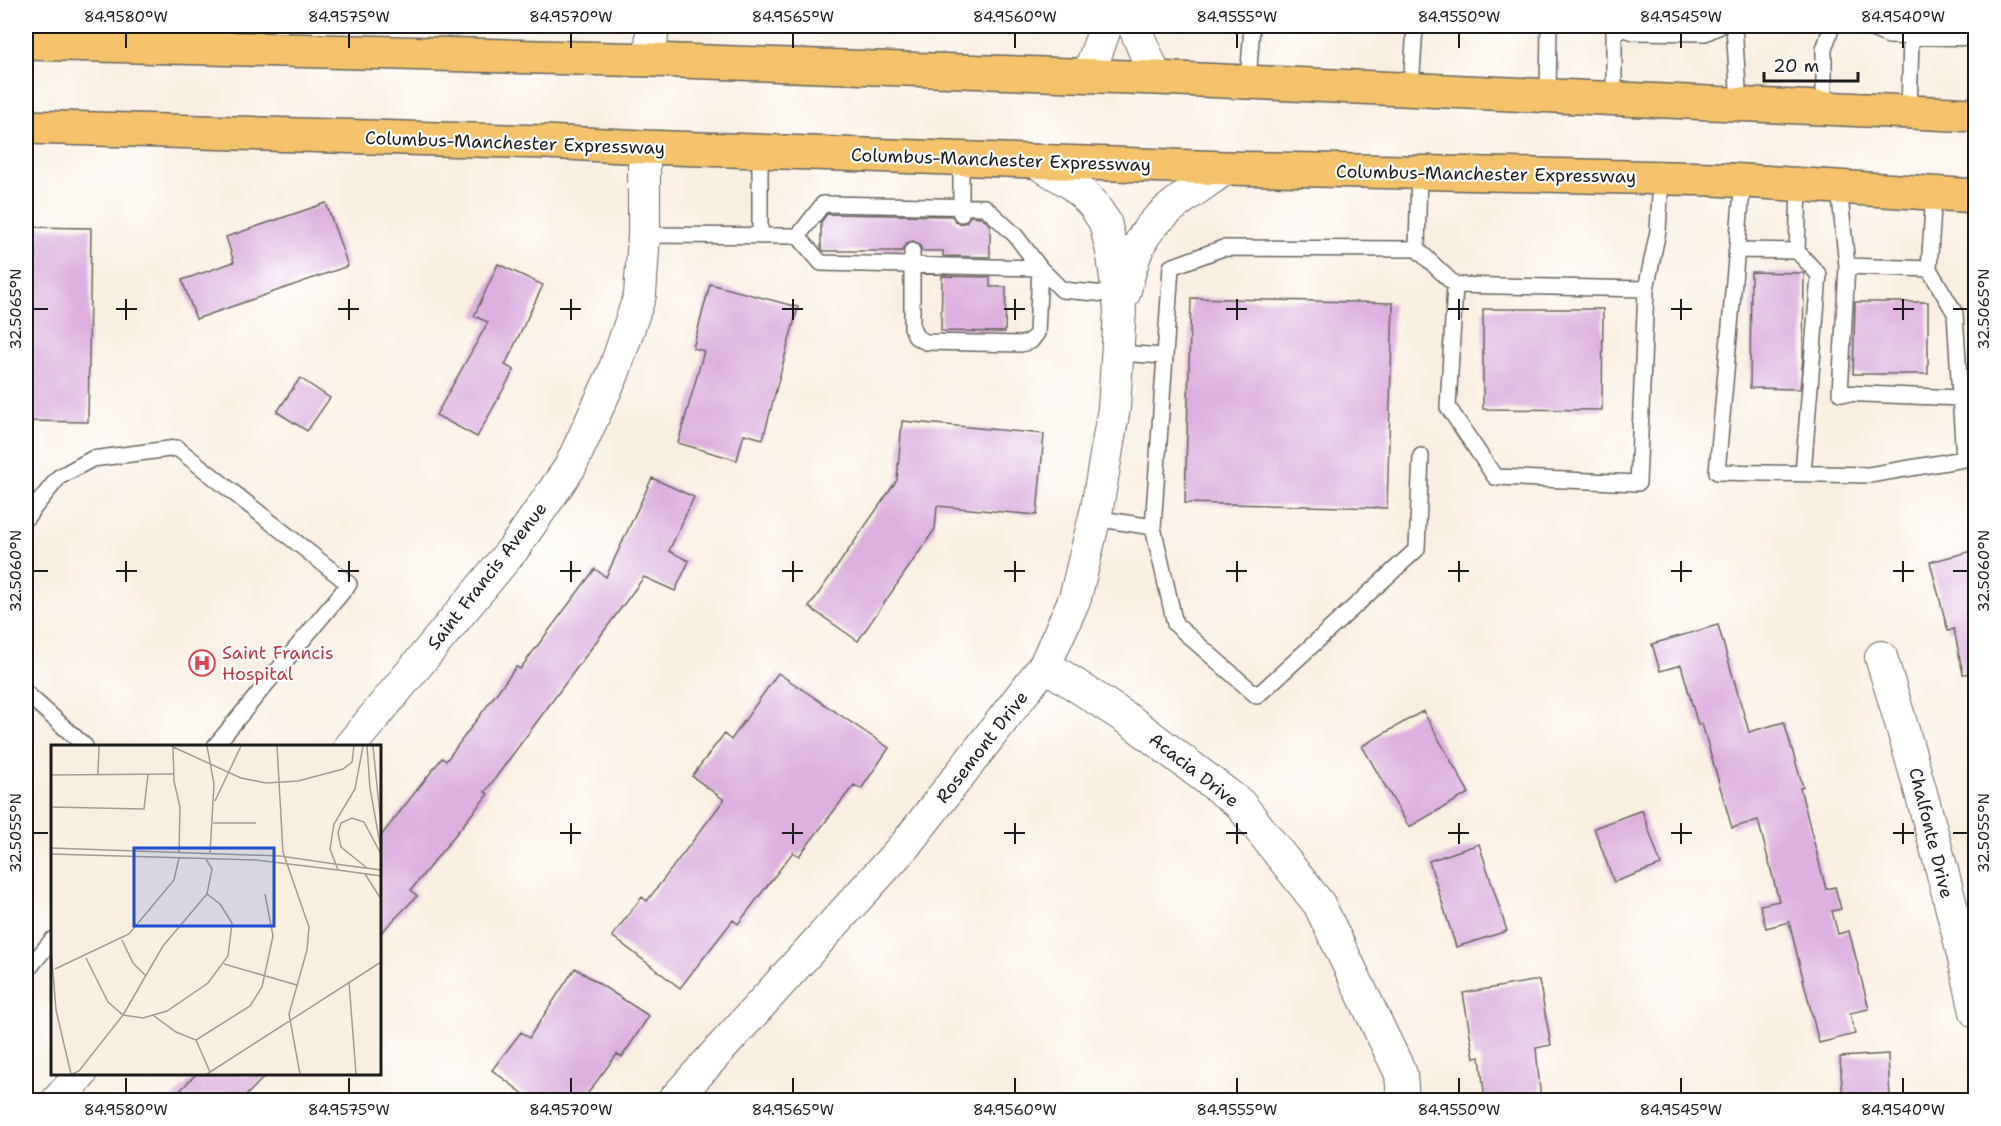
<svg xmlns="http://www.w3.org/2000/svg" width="2001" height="1126" viewBox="0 0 2001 1126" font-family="'Shantell Sans',sans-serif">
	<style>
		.building { fill: #dcafde }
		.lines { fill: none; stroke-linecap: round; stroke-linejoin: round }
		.service-casing { stroke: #696661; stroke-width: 18 }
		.minor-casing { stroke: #696661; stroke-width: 34 }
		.primary-casing { stroke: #696661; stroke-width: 36 }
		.service { stroke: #fff; stroke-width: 15 }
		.minor { stroke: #fff; stroke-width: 32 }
		.primary { stroke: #f3c26a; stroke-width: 33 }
		.ticks { fill: none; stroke: #1c1c1c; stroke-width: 2 }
		.labels { text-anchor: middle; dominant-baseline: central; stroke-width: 4.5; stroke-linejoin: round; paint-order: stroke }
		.street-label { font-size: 18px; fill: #1c1c1c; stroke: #fff }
		.health-label { font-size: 18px; fill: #be3a42; stroke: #fff; text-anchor: start }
		.inset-road { fill: none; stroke: #a19b92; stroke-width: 1.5 }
		.view { fill: #1d4ed8; fill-opacity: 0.15; stroke: #1d4ed8; stroke-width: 3 }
		.inset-edge { fill: none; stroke: #1c1c1c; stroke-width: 3 }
		.neatline { fill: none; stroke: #1c1c1c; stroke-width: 2 }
		.ticks-label { font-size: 15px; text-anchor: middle; fill: #1c1c1c }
	</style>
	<rect width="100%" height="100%" fill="#fff"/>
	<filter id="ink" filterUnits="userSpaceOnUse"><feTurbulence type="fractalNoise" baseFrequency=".0167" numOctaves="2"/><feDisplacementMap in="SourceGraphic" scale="12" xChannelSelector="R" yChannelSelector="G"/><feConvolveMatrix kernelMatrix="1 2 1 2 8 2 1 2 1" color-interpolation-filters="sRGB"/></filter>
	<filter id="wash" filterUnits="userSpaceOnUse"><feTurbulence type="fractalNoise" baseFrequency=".008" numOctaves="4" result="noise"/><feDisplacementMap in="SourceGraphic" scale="24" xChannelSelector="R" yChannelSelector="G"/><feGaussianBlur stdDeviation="1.35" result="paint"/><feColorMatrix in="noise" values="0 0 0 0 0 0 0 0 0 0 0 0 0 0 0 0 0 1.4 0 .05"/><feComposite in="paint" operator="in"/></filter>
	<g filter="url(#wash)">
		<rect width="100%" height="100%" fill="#f9efe1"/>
		<g id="blocks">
			<path class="building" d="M326,203l22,63 -152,53 -14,-39 52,-18 -8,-25z
				M827,214l125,2 4,6 4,2 6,-2 4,-6 11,1 9,8v32l-47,-1v-5h-21l-2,-5 -7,-5 -6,2 -5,8h-78l-3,-3v-26z
				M26,227l65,1 -3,194 -62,-1z
				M498,264l45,21 -38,80 9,5 -37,67 -41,-22 52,-93 -14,-6z
				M1751,272l53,1 -1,83 -3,33 -50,-1z
				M942,276l48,1v10h16l-1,45 -64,-1z
				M710,284l88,23 -35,132 -19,-5 -7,26 -59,-17 26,-92 -11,-3z
				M1191,298l202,5 -6,205 -202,-5z
				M1855,302h73v72h-75z
				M1483,309h120l-1,101 -119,-1z
				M300,378l30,20 -23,33 -30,-19z
				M902,421l142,13 -7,81 -100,-9 -2,23 -77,112 -49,-34 88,-127z
				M652,478l42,19 -25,54 20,10 -14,30 -31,-14 -159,215 3,2 -77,96 6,6 -37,38v-97l62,-79 4,3 70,-94 4,2 75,-100 11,8z
				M1976,550v123l-13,1 -9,-45 -6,2 -18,-69z
				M1718,625l31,107 35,-10 19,65 -3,1 26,101 9,-2 6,22 -9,2 6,23 11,-3 20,78 -19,4 5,21 -36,9 -30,-121 -23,6 -6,-23 19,-4 -21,-81 -26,8 -30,-104 -4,1 -17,-60 -21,6 -8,-27z
				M778,673l111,75 -28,41 -7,-4 -55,71 -6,-4 -55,72 -5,-4 -53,68 -68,-52 30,-39 5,4 77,-101 -32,-24 32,-42 7,6z
				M1423,711l46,82 -60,34 -47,-81z
				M1642,810l19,55 -47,17 -20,-54z
				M1479,844l28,87 -51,16 -27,-86z
				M575,968l74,48 -27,41 -5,-3 -35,47h-49l-41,-31 29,-38 8,6z
				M1539,980l12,65 -15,3 5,53h-56l-5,-44 -6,1 -11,-65z
				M1888,1054l2,47h-47l-3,-44z
				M196,1074h71l-26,27h-71z"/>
		</g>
	</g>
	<g filter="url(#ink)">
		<use href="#blocks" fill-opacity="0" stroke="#696661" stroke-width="1.5"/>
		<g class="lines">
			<g class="service-casing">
				<path id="service" d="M1614,26l20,6 71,1 15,-7
					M1614,26v72
					M1734,26l5,78
					M1864,26l25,10 87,2
					M1248,82l4,-56
					M1411,89l4,-63
					M1548,94l1,-68
					M1824,108v-59l8,-23
					M1909,112l2,-75
					M760,151v85
					M1419,172l-2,77 38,36 191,4 12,-58 3,-54
					M1743,180l-26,292 152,3 107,-18
					M1799,185l-2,66 22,24 -16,198
					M1839,187l8,79 82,3 26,44 9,146
					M961,214v-56
					M644,235l154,1 23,27 219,5 22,22 56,5
					M798,236l25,-32 162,3 30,28 25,33 -3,65 -6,8 -10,3 -95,-2 -10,-5 -4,-10v-76
					M1737,250l60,1
					M1847,266l-7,127 120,5
					M1929,269l5,-76
					M1455,285l-7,122 47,70 143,6 8,-194
					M1117,353l48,3 -12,171 22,97 82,72 160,-147 4,-93
					M1165,356l6,-89 52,-19 194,1
					M26,518l33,-41 33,-18 85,-11 172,136 -134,162
					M1094,518l59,9
					M26,693l59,53
					M26,972l26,-32"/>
			</g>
			<g class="minor-casing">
				<path id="minor" d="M1134,26l22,52
					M651,60l1,-34
					M1088,76l18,-50
					M1124,294c6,-22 10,-46 25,-65 17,-22 54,-44 77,-61
					M1881,657c36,117 69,235 95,355
					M1045,665l87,57 108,82 79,100 82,170 2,26
					M350,746l164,-198 56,-81 43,-93 27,-79 4,-60v-88
					M58,1100l23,-26
					M674,1100l232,-256 139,-179 30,-67 22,-90 17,-100 6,-98 -7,-54 -8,-34 -13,-19 -21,-20 -37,-22"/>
			</g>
			<g class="primary-casing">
				<path id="primary" d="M26,43l625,17 505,18 820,37
					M26,127l519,15 99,5 582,21 488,11 262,17"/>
			</g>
			<use href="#service" class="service"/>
			<use href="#minor" class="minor"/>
			<use href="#primary" class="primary"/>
		</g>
	</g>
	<path class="ticks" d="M126,33v15M349,33v15M571,33v15M793,33v15M1015,33v15M1237,33v15M1459,33v15M1681,33v15M1903,33v15M126,299v21M349,299v21M571,299v21M793,299v21M1015,299v21M1237,299v21M1459,299v21M1681,299v21M1903,299v21M33,309h15M116,309h21M338,309h21M560,309h21M782,309h21M1004,309h21M1226,309h21M1448,309h21M1671,309h21M1893,309h21M1953,309h15M126,561v21M349,561v21M571,561v21M793,561v21M1015,561v21M1237,561v21M1459,561v21M1681,561v21M1903,561v21M33,571h15M116,571h21M338,571h21M560,571h21M782,571h21M1004,571h21M1226,571h21M1448,571h21M1671,571h21M1893,571h21M1953,571h15M571,823v21M793,823v21M1015,823v21M1237,823v21M1459,823v21M1681,823v21M1903,823v21M33,833h15M560,833h21M782,833h21M1004,833h21M1226,833h21M1448,833h21M1671,833h21M1893,833h21M1953,833h15M126,1078v15M349,1078v15M571,1078v15M793,1078v15M1015,1078v15M1237,1078v15M1459,1078v15M1681,1078v15M1903,1078v15"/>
	<defs>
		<g id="hospital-ring" transform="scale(1.35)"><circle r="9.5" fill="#fff" stroke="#e0444e" stroke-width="1.5"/><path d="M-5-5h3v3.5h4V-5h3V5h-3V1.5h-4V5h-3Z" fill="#e0444e"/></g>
	</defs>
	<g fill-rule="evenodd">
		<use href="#hospital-ring" x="202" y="663"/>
	</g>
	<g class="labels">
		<g class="street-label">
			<text transform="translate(515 143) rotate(2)">Columbus-Manchester Expressway</text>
			<text transform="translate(1001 160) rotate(2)">Columbus-Manchester Expressway</text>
			<text transform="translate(1486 174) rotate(1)">Columbus-Manchester Expressway</text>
			<text transform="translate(487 576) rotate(-52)">Saint Francis Avenue</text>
			<text transform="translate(982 747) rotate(-52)">Rosemont Drive</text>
			<text transform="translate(1194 770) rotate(38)">Acacia Drive</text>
			<text transform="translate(1931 833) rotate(76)">Chalfonte Drive</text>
		</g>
		<g class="health-label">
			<text x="222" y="653">Saint Francis<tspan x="222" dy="21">Hospital</tspan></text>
		</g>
	</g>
	<g transform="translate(51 745)">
		<rect width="330" height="330" fill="#f9efe1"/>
		<path class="inset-road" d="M120,1l70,32 25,5 32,-2 45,-12 9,-7 2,-16M122,1l1,35 6,26 -1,45M156,1l7,38 -4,69M226,1l6,106 26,75 -2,23 -18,64 11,60M312,1l-8,43 -21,35 -4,25 8,21 43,6M316,1l3,42 10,56M322,1l8,79M47,29l1,-28M0,30l122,-1M164,56l26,-55M0,62l93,2 4,-35M162,78h43M0,103l229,8 55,8M0,109l205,6 82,10M284,119l46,6M316,123l-26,-21 -3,-14 3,-10 11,-5 12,4 17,32M314,129l16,25M71,195l11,23 13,13M0,203l5,62 15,64M35,213l22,44 15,13 20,3 24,-7 41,-28 20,-27 4,-33 -12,-19 -13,-10M173,219l73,21M4,224l74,-35 45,-54 5,-22M298,237l7,92M103,271l22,16 20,8 14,32M145,295l54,-34 12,-19 11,-51 -8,-42M21,329l7,-3 44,-56 40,-69 44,-52 5,-25 -6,-10M156,329l174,-112"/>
		<path class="view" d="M83,103h140v78h-140z"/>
		<rect width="330" height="330" class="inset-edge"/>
	</g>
	<rect width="2001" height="1126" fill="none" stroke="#fff" stroke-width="66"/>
	<path d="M1764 72v9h94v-9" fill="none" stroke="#1c1c1c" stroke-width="3"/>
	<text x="1773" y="72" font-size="18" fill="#1c1c1c" stroke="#ffffff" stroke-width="4.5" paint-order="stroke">20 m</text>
	<rect x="33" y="33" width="1935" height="1060" class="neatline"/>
	<g class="ticks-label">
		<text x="126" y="22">84.9580°W</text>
		<text x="349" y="22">84.9575°W</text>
		<text x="571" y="22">84.9570°W</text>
		<text x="793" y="22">84.9565°W</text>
		<text x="1015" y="22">84.9560°W</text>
		<text x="1237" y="22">84.9555°W</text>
		<text x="1459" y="22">84.9550°W</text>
		<text x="1681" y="22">84.9545°W</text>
		<text x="1903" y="22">84.9540°W</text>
		<text transform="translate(16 309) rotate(-90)" y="5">32.5065°N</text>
		<text transform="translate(1984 309) rotate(-90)" y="5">32.5065°N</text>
		<text transform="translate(16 571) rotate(-90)" y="5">32.5060°N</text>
		<text transform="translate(1984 571) rotate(-90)" y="5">32.5060°N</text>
		<text transform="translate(16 833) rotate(-90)" y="5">32.5055°N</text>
		<text transform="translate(1984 833) rotate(-90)" y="5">32.5055°N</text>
		<text x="126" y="1115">84.9580°W</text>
		<text x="349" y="1115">84.9575°W</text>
		<text x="571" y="1115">84.9570°W</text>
		<text x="793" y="1115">84.9565°W</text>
		<text x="1015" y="1115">84.9560°W</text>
		<text x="1237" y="1115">84.9555°W</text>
		<text x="1459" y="1115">84.9550°W</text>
		<text x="1681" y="1115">84.9545°W</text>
		<text x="1903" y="1115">84.9540°W</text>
	</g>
</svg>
